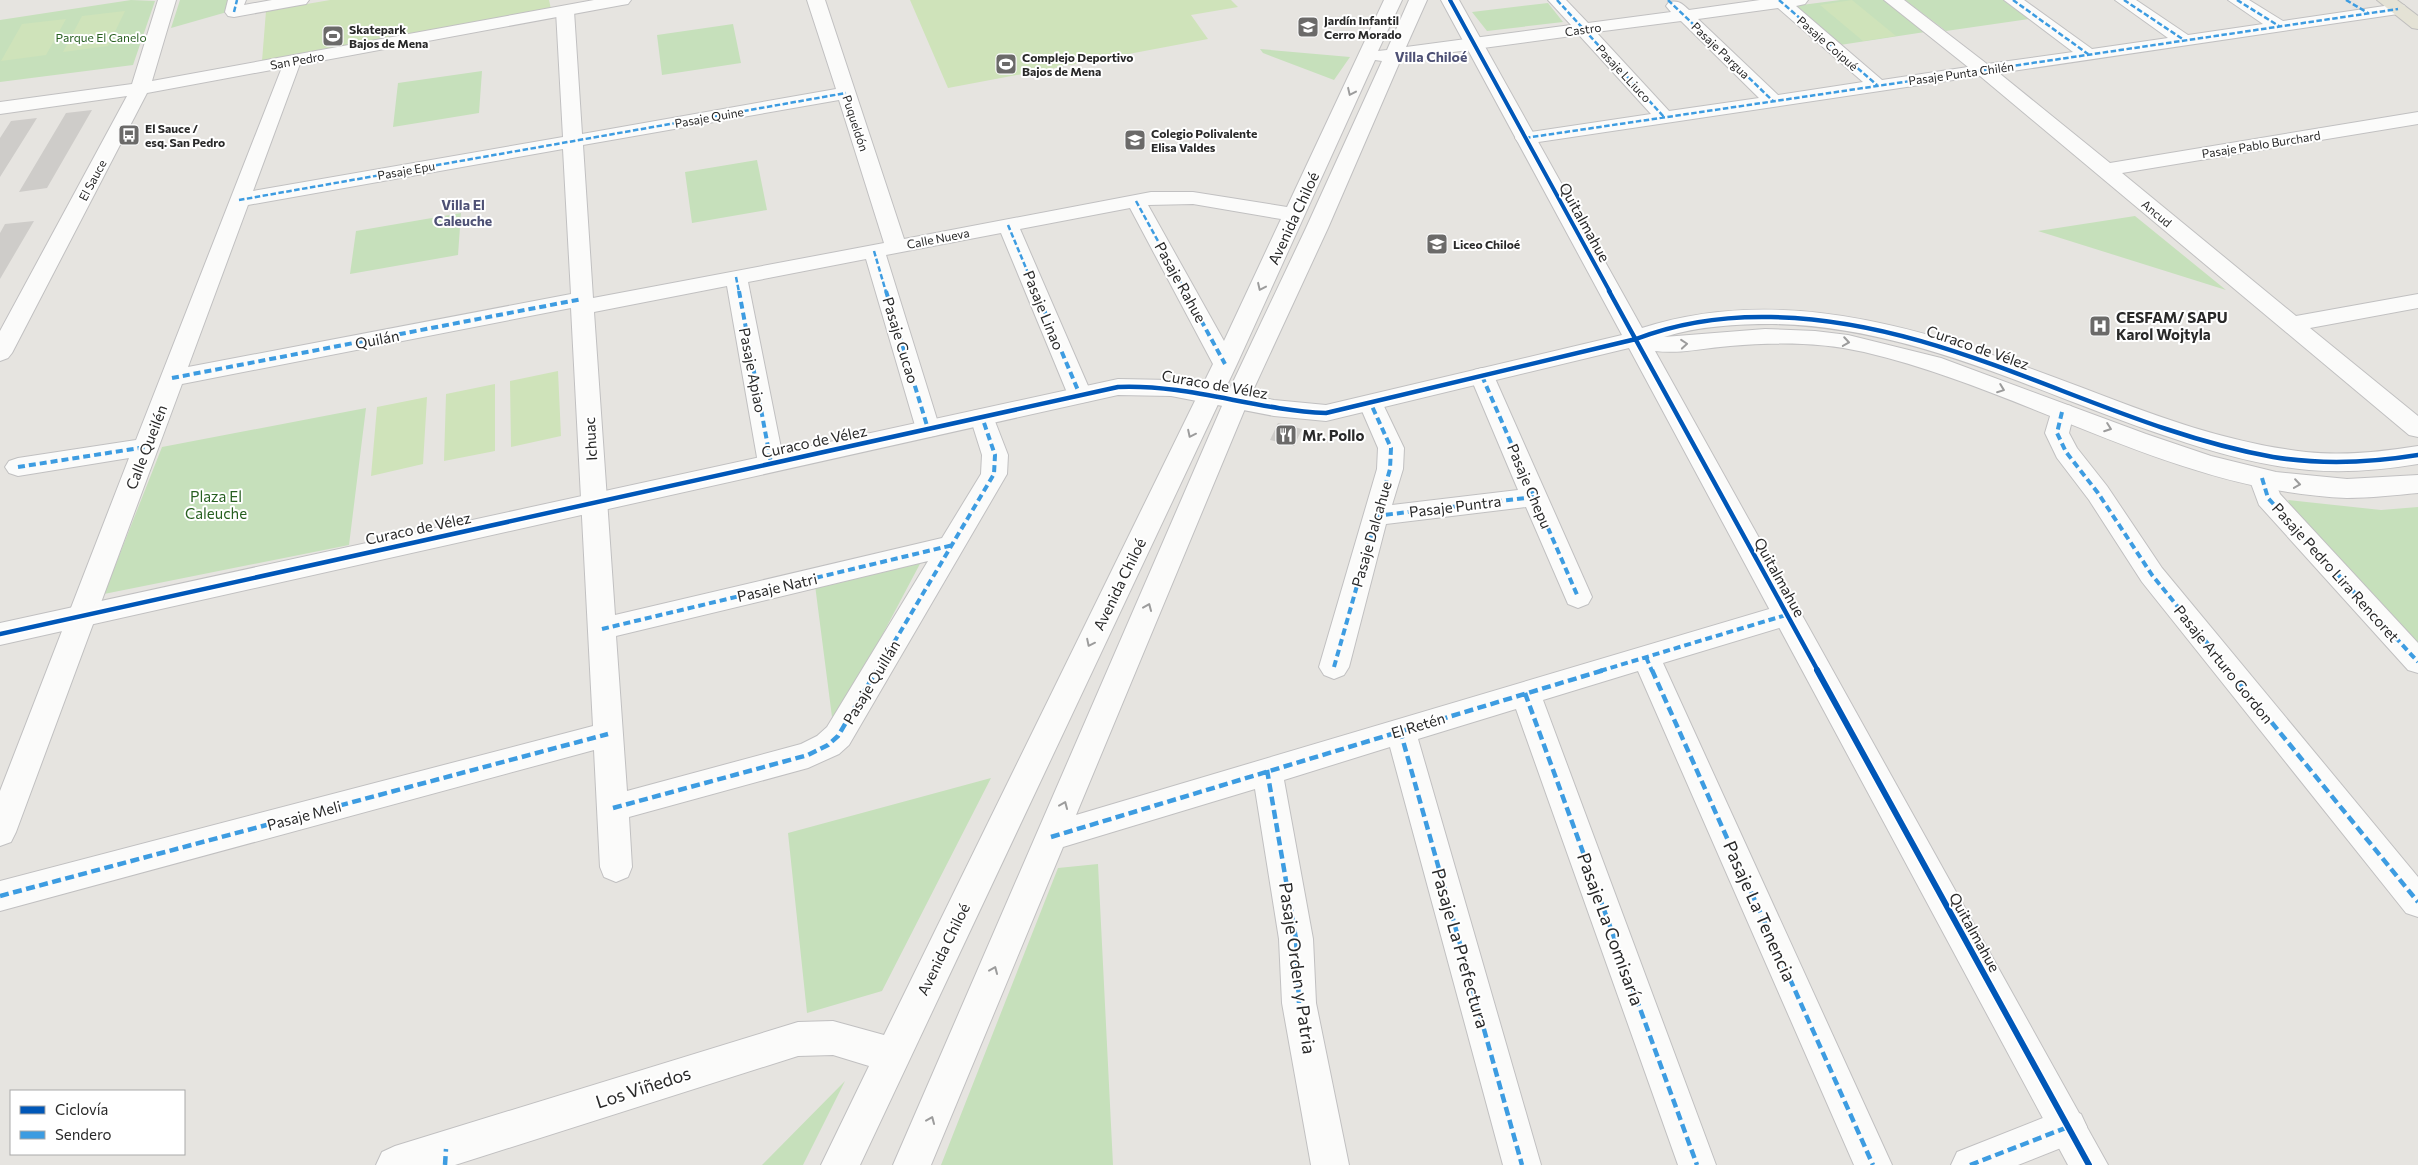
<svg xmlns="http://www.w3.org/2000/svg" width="2418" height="1165" viewBox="0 0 2418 1165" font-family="Commissioner,sans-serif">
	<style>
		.green { fill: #c6e0bb }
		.pitch { fill: #cfe3ba }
		.building { fill: #ceccc9 }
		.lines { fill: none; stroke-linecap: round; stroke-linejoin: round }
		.minor-casing { stroke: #c1c0c1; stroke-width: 2 }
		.tertiary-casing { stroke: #c1c0c1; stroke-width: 2 }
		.primary-casing { stroke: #bfbebd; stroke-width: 2 }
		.minor { fill: #fbfbfa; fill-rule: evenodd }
		.tertiary { fill: #fbfbfa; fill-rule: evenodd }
		.primary { fill: #e4e2d5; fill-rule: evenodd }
		.quiet-far2 { stroke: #3d9ce1; stroke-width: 2.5; stroke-dasharray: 5.5 2.5; stroke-linecap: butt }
		.quiet-far1 { stroke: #3d9ce1; stroke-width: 4; stroke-dasharray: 7 4; stroke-linecap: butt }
		.quiet { stroke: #3d9ce1; stroke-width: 4.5; stroke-dasharray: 9 4.5; stroke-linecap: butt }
		.cycleway-far2-casing { stroke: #fff; stroke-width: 6 }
		.cycleway-far1-casing { stroke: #fff; stroke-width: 8 }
		.cycleway-casing { stroke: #fff; stroke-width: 9 }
		.cycleway-far2 { stroke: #0057b8; stroke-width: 4 }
		.cycleway-far1 { stroke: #0057b8; stroke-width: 4.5 }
		.cycleway { stroke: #0057b8; stroke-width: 6 }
		.oneway { stroke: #9c9c9c }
		.labels { text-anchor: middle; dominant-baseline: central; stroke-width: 4; stroke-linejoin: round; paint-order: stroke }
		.far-poi-label { font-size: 12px; font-weight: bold; fill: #292929; stroke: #fff; text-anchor: start }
		.far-street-label { font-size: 12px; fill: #292929; stroke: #fff }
		.far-park-label { font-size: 12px; fill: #275f20; stroke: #fff }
		.far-neighbourhood-label { font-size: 14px; font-weight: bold; fill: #4e5175; stroke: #fff }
		.street-label { font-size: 15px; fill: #292929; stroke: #fff }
		.poi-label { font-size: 15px; font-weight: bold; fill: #292929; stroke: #fff; text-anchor: start }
		.park-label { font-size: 15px; fill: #275f20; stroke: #fff }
		.near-street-label { font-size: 18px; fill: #292929; stroke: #fff }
	</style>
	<rect width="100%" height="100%" fill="#e6e4e0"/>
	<path class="green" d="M131,0l24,1 -22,64 -133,17v-62z
		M180,0h50l-3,12 -56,16z
		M1840,0h44l41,32 -85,13 -46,-39z
		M1905,0h98l26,19 -83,12z
		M1548,3l15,19 -76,9 -15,-19z
		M733,24l8,39 -79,12 -5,-40z
		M1260,49l90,8 -16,23 -71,-27z
		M482,71l-3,42 -86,14 5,-44z
		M757,160l10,50 -75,13 -7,-51z
		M461,213l-3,42 -108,19 6,-43z
		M2135,216l91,74 -188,-59z
		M366,408l-17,137 -245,49 58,-147z
		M2288,500l93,10 37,-3v148l-120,-131z
		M922,560l-80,151 -10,6 -17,-132z
		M991,778l-109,213 -75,22 -19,-180z
		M1098,864l15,301h-172l117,-297z
		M845,1081l-42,84h-41z"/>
	<path class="pitch" d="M330,0h219l2,9 -289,52 4,-50z
		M910,0h321l7,7 -47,8 17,24 -260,49z
		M1852,0l44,36 -33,5 -43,-36z
		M125,11l-17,35 -45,6 19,-36z
		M66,19l-20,36 -45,6 21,-37z
		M558,371l3,65 -50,11 -1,-66z
		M495,384v67l-51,10 2,-67z
		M427,397l-4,67 -52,12 6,-69z"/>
	<path class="building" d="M92,110l-45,78 -28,4 47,-79z
		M37,118l-37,59v-39l11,-17z
		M34,221l-34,58v-46l5,-9z
		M1278,423l24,6 -8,17 -24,-6z"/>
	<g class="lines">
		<g class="minor-casing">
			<path id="minor" d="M228,0h18l-2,5 28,-5h37l-3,4 -6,1 -66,12 -6,-1 -3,-4z
				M807,0h18l79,239 247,-47h42l94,15 97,-207h18l-24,51 9,-1 22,-50h18l-21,47 165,-22 -23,-25h18l22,23 83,-11 -5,-6 3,-4c9,-2 13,1 20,8l71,-10h48l-3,4 -9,2 86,74 86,-13 -84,-67h20l83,64 86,-12 -69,-52h20l68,49 76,-11 -53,-38h21l52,35 75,-11 -35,-24h21l34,21 115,-17 6,1 3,4 -3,4 -6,1 -399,59 111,90 308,-51v12l-296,49 174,143 122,-22v14l-108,20 108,88v21l-9,-2 -429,-359 -455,68 -7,-2 -3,-4 3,-4 133,-20 -72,-79 -178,24 -73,169 -79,171 -173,416 710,-211 10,3 4,8 -4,8 -133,40 229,502h-38l-216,-494 -95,29 173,465h-38l-162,-456 -98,30 123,426h-38l-113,-418 -106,33 29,159 3,64 33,162h-38l-29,-162 -3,-64 -24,-150 -192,58 -132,318h-38l332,-766 81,-171 76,-167 -7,-1 -138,304 -377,801h-39l48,-99 -36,-11 -35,1 -343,109h-79l6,-13 13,-6 403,-124 35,-1 51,14 329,-671 -83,-156 -110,21 72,166 -3,6 -9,2 -9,-2 -3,-6 -67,-162 -115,22 54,174 -3,6 -9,2 -9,-2 -3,-6 -50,-170 -118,23 36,181 -4,6 -9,3 -9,-3 -4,-6 -31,-177 -133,26 21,303 327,-77 39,-64 1,-19 -12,-38 3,-6 9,-2 9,2 17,44 -1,19 -158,271 -10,9 -31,14 -179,49 3,50 -4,10 -12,5 -12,-5 -4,-10 -6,-117 -594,161v-30l593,-155 -22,-418 -389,76 -166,448 -5,10 -11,4v-55l129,-333 -111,18 -9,-3 -4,-6 4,-6 9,-3 118,-18 150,-383h12l3,4 -48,130 310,-54 -7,-126 3,-4h12l3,4 8,123 254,-45zM1778,8l85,74 -85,13 -80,-76zM1681,21l78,77 -90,13 -73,-79zM839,100l45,143 -291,55 -10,-153zM563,149l8,145 -383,73 60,-162zM1193,204l88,15 -57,122 -76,-136zM928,561l-101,166 -10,9 -16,8 -174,47 -11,-155z
				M1482,368l8,2 4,6 98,221 -4,7 -10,4 -10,-4 -42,-97 -140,17 -37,143 -5,8 -10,4 -10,-4 -5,-8 58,-198 1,-21 -19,-44 3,-6 9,-2 9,2 24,50 -1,21 -11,36 126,-15 -48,-114 4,-6z
				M2062,404l9,2 3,6 -5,21 8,15 30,38 55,82 256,309v40l-12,-4 -264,-331 -53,-82 -32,-42 -12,-25 8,-27z
				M2262,469l9,3 9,22 138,149v30l-10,-3 -149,-165 -10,-27 4,-6z
				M2068,1108l13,6 6,13 -6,13 -63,25h-67l6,-13z"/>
		</g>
		<g class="tertiary-casing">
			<path id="tertiary" d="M158,0h18l-24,81 442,-81h37l-3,4 -6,1 -475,88 -135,260 -4,5 -8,3v-30l127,-235 -127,18v-12l132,-18z
				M1441,0h18l183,328c150,-48 301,7 441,60 72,28 145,55 223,64 38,4 75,0 112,-6v18c-36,6 -72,9 -109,6 -47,-4 -93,-17 -137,-32 -132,-43 -258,-112 -400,-114 -36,0 -73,2 -108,13l101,-8 50,2 33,4 93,23 205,76 65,22 65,16 71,7 71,-4v18c-23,2 -48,5 -71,5 -23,-1 -48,-4 -71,-8 -143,-26 -271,-105 -412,-138 -44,-10 -90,-10 -134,-6 -25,2 -50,8 -75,5l453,814h-40l-439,-817 -303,73 -52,-5 -103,-20 -53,-1 -1118,250v-22l1118,-244 53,1 103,20 52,5 296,-70z"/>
		</g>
		<g class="primary-casing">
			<path id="primary" d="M2377,0h20l21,16v13l-6,-1z"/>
		</g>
		<use href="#minor" class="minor"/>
		<use href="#tertiary" class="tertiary"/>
		<use href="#primary" class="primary"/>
		<path class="quiet-far2" d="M1557,0l107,117
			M1668,0l105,101
			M1779,0l98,85
			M2013,0l75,54
			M2124,0l60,40
			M2237,0l42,26
			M2346,0l22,13
			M234,12l3,-12
			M1525,138l873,-129
			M239,200l607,-107
			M1136,201l50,91
			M1008,225l28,67
			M874,251l12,41
			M736,277l3,15"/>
		<path class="quiet-far1" d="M739,291l32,172
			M886,291l42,138
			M1036,291l44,104
			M1185,291l40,73
			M1482,376l96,221
			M172,378l410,-79
			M2062,412l-5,21 9,19 32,41 54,82 78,96
			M18,467l128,-20
			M2262,478l6,20 150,164
			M1375,516l159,-19
			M602,629l351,-84
			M1646,657l6,14
			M1334,667l56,-198 1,-21 -20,-44
			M877,671l117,-197 1,-19 -13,-38
			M1600,671l186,-56"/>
		<path class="quiet" d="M1652,670l221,495
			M2229,670l189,232
			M1525,693l172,472
			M1400,730l122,435
			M1267,770l29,169 3,64
			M613,808l195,-53 20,-10 10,-9 39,-66
			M1051,837l553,-167
			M0,896l608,-162
			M445,1165l1,-16
			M1970,1165l98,-38"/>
		<g class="cycleway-far2-casing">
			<path id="cycleway-far2" d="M1450,0l160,292"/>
		</g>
		<g class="cycleway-far1-casing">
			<path id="cycleway-far1" d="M1609,291l209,380
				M0,634l1118,-247c71,-3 137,23 208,26l310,-74c44,-17 89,-23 135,-22 181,3 329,109 502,140 49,8 96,6 145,-2"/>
		</g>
		<g class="cycleway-casing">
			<path id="cycleway" d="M1817,670l272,495"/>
		</g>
		<use href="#cycleway-far2" class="cycleway-far2"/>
		<use href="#cycleway-far1" class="cycleway-far1"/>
		<use href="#cycleway" class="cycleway"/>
	</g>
	<defs><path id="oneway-chevron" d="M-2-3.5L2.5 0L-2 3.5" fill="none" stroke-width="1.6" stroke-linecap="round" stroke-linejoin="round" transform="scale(1.25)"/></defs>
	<g class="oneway">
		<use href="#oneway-chevron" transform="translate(1351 92) rotate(115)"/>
		<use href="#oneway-chevron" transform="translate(1261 287) rotate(115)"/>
		<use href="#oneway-chevron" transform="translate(1846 342) rotate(9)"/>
		<use href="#oneway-chevron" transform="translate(1684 344) rotate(-5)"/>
		<use href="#oneway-chevron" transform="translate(2001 389) rotate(21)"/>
		<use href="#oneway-chevron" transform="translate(2108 428) rotate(20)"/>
		<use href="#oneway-chevron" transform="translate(1191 434) rotate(116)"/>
		<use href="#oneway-chevron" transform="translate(2297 484) rotate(8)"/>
		<use href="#oneway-chevron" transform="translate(1148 607) rotate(-67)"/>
		<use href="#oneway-chevron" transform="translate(1090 643) rotate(116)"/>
		<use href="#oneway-chevron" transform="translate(1064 805) rotate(-67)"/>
		<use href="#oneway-chevron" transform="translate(994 970) rotate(-67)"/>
		<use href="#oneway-chevron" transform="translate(931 1120) rotate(-67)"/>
	</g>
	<defs>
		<g id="school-square" transform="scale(1.125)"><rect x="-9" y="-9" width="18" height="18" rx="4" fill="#6b6a69" stroke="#fff"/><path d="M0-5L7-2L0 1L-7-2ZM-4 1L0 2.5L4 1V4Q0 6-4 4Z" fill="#fff"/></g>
		<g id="stadium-square" transform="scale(1.125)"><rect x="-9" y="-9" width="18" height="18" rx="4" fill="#6b6a69" stroke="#fff"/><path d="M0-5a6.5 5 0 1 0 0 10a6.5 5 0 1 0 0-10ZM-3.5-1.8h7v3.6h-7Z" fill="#fff"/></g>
		<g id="bus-square" transform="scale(1.125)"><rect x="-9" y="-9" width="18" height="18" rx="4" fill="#6b6a69" stroke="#fff"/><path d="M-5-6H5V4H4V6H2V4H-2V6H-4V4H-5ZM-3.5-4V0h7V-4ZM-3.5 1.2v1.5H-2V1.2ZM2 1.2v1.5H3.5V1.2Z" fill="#fff"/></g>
		<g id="hospital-square" transform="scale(1.125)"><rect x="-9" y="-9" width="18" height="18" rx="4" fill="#6b6a69" stroke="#fff"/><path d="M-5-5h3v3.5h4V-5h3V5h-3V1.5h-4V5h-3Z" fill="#fff"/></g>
		<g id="restaurant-square" transform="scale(1.125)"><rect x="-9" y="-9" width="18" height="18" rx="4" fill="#6b6a69" stroke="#fff"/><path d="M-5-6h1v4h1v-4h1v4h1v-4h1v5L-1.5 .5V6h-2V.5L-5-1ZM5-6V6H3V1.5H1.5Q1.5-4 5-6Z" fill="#fff"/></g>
	</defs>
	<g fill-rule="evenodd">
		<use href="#school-square" x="1308" y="27"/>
		<use href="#stadium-square" x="333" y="36"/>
		<use href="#stadium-square" x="1006" y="64"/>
		<use href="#bus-square" x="129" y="135"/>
		<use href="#school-square" x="1135" y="140"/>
		<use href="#school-square" x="1437" y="244"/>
		<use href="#hospital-square" x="2100" y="326"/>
		<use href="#restaurant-square" x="1286" y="435"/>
	</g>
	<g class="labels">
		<g class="far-poi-label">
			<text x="1324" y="20">Jardín Infantil<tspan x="1324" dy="14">Cerro Morado</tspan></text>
			<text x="349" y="29">Skatepark<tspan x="349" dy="14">Bajos de Mena</tspan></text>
			<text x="1022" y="57">Complejo Deportivo<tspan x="1022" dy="14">Bajos de Mena</tspan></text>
			<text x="145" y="128">El Sauce /<tspan x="145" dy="14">esq. San Pedro</tspan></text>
			<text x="1151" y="133">Colegio Polivalente<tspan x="1151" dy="14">Elisa Valdes</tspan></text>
			<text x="1453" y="244">Liceo Chiloé</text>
		</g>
		<g class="far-street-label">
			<text transform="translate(1583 29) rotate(-8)">Castro</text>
			<text transform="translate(1828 43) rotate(41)">Pasaje Coipué</text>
			<text transform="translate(1721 50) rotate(44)">Pasaje Pargua</text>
			<text transform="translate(297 60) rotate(-10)">San Pedro</text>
			<text transform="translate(1624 73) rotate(47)">Pasaje LLiuco</text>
			<text transform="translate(1961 73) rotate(-8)">Pasaje Punta Chilén</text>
			<text transform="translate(709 117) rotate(-10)">Pasaje Quine</text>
			<text transform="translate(856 123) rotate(72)">Puqueldón</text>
			<text transform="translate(2261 144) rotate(-9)">Pasaje Pablo Burchard</text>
			<text transform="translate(406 170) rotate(-10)">Pasaje Epu</text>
			<text transform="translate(92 180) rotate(-62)">El Sauce</text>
			<text transform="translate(2157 213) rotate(40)">Ancud</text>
			<text transform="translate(938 238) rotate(-11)">Calle Nueva</text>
		</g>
		<g class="far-park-label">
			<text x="101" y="37">Parque El Canelo</text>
		</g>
		<g class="far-neighbourhood-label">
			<text x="1431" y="56">Villa Chiloé</text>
			<text x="463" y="204">Villa El<tspan x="463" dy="16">Caleuche</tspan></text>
		</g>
		<g class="street-label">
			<text transform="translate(1293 218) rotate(-65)">Avenida Chiloé</text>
			<text transform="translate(1585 222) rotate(61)">Quitalmahue</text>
			<text transform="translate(1181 282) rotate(61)">Pasaje Rahue</text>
			<text transform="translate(1044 310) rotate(68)">Pasaje Linao</text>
			<text transform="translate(377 339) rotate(-11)">Quilán</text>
			<text transform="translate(901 340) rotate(73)">Pasaje Cucao</text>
			<text transform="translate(1978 347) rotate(19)">Curaco de Vélez</text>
			<text transform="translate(753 370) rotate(79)">Pasaje Apiao</text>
			<text transform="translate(1215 384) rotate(10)">Curaco de Vélez</text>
			<text transform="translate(590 439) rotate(-93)">Ichuac</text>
			<text transform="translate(814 441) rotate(-12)">Curaco de Vélez</text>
			<text transform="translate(146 447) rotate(-69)">Calle Queilén</text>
			<text transform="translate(1530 486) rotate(67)">Pasaje Chepu</text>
			<text transform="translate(1455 506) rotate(-7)">Pasaje Puntra</text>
			<text transform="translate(418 528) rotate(-12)">Curaco de Vélez</text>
			<text transform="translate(1371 534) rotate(-74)">Pasaje Dalcahue</text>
			<text transform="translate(2336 572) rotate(48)">Pasaje Pedro Lira Rencoret</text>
			<text transform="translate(1780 577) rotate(61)">Quitalmahue</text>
			<text transform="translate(1119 584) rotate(-64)">Avenida Chiloé</text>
			<text transform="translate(777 587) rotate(-13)">Pasaje Natri</text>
			<text transform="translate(2224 664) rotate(51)">Pasaje Arturo Gordon</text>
			<text transform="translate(871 682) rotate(-59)">Pasaje Quillán</text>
			<text transform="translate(1418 725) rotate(-17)">El Retén</text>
			<text transform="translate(304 815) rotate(-15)">Pasaje Meli</text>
			<text transform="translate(1975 932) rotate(61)">Quitalmahue</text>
			<text transform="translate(943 949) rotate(-64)">Avenida Chiloé</text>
		</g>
		<g class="poi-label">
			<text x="2116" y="317">CESFAM/ SAPU<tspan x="2116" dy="17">Karol Wojtyla</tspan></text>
			<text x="1302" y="435">Mr. Pollo</text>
		</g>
		<g class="park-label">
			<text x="216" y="496">Plaza El<tspan x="216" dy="17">Caleuche</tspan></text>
		</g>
		<g class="near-street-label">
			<text transform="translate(1760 911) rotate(66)">Pasaje La Tenencia</text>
			<text transform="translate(1611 929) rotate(70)">Pasaje La Comisaría</text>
			<text transform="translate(1461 948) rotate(74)">Pasaje La Prefectura</text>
			<text transform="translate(1298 968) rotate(82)">Pasaje Orden y Patria</text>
			<text transform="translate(643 1087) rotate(-18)">Los Viñedos</text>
		</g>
	</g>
	<rect x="10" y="1090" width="175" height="65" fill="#ffffff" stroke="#a9a9a9"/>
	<rect x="20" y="1106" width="25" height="8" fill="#0057b8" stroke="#a9a9a9"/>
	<text x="55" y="1115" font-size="15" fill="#292929">Ciclovía</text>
	<rect x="20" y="1131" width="25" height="8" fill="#3d9ce1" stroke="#a9a9a9"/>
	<text x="55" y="1140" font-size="15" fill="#292929">Sendero</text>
</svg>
